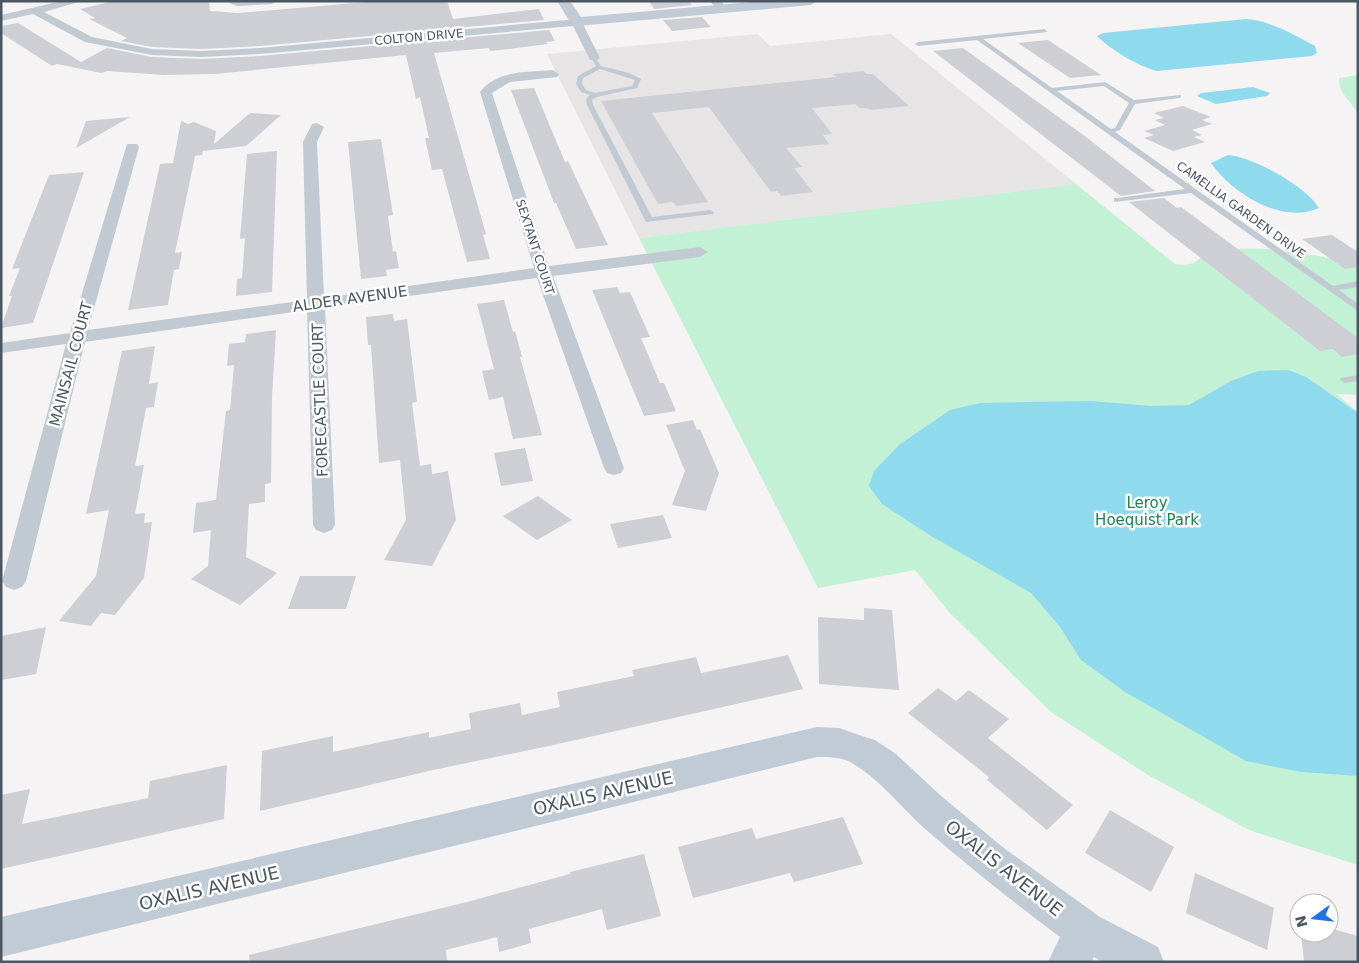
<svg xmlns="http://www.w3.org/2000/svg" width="1359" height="963" viewBox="0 0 1359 963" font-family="'DejaVu Sans',sans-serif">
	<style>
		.education { fill: #e6e4e5 }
		.green { fill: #c3f1d5 }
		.water { fill: #90daee }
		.building { fill: #cdcfd5 }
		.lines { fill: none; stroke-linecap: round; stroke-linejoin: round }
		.lane { fill: #c1cad2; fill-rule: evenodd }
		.street { fill: #c1cad2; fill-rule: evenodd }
		.secondary { fill: #c1cbd6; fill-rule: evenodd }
		.labels { text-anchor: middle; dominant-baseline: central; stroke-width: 5; stroke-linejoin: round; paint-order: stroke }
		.far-street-label { font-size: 12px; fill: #4a5661; stroke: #fff }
		.street-label { font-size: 15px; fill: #4a5661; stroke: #fff }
		.park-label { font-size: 15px; fill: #17864f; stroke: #fff }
		.near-street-label { font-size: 18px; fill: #4a5661; stroke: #fff }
	</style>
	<rect width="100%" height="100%" fill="#f5f3f3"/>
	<path class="education" d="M758,34l12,12 121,-12 185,150 -437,54 -92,-184z"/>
	<path class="green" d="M1358,75v39c-7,-14 -19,-19 -19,-36z
		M1076,184l99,80c24,2 17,-3 35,-11 7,-3 19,-3 26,-4 41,-3 82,7 122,15v131l-22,-1 22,18v453l-109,-35 -101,-55 -97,-63 -102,-100 -34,-42 -97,18 -179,-350z"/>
	<path class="water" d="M1246,19c25,2 47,15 69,27l2,7 -5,3 -155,15c-19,-5 -46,-21 -60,-35l6,-3z
		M1253,87l17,6 -3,3 -51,8 -19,-8 4,-3z
		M1228,155c25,2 78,31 91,53 -37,17 -87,-15 -108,-45z
		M1288,370l18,7 52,36v363l-57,-4 -55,-11 -121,-69 -44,-32 -21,-33 -29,-34 -100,-57 -49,-32 -13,-18 5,-15 25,-26 51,-35 30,-7 45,-1 66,-1 60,5 38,-1 42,-24 27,-10z"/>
	<path class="building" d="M114,1h95l1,10 28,2 140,-12h69l6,18 86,-10 5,11 -284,26 -59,3 -49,-2 -31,-6 6,-3 -38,-19 6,-1 -15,-9z
		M649,1h40l3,4 -38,4z
		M702,17l9,10 -39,4 -9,-11z
		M18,23l63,39 26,-14 45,9 49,2 59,-3 289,-26 6,11 -9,1 2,2 -39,5 -19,2 -1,-3 -55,5 52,181 -3,1 7,24 -23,3 -25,-93 -10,1 -7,-32h4l-9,-41 -4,2 -10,-44 -191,19 -51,1 -57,-4 -6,2 -44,-9 -5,2 -51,-33v-7z
		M1048,40l53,35 -31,3 -52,-35z
		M963,48l123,89 69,54 -34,5 -188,-145z
		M863,71l4,3h6l36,32 -39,4 -3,-2h-7l-5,-4 -43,4 20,26 -9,1 6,9 -43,4 16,19 -8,1 19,24 -32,4 -4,-5 -6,1 -62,-85 -57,6 56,89 -32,4 -3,-4 -15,2 -57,-103 235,-24 -3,-3z
		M534,88l31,74 3,-1 40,84 -32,4 -20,-46h-2l-43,-113z
		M1183,106l28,11 -9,3 10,4 -20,6 10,5 -8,2 11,5 -32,9 -29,-13 10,-3 -10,-4 21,-6 -10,-5 9,-2 -10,-5z
		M250,113l31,2 -35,31 -43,5 -1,4 -7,1 -20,97 7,-1 -3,17 -5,1 -6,35 -40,5 32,-146 13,-1 8,-42 7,3 6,-2 22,9 -2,13z
		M130,117l-54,31 10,-27z
		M381,139l12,76 -5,1 5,36 3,-1 3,17 -13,2 1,6 -26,3 -13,-137z
		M277,151l-5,141 -36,4 1,-17 5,-1 3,-40 -5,1 7,-85z
		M84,172l-51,151 -32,5 11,-32h-3l11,-28 -8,1 37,-94z
		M1164,198l13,10 4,-1 177,131v16l-16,3 -9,-8 -13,2 -191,-149z
		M1332,235l26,17v15l-13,2 -43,-30z
		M617,287l3,6 10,-1 20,45 -9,1 19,45h4l12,28 -32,5 -52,-126z
		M504,300l9,32 2,-1 7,26h-2l22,78 -29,4 -10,-42 -14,3 -7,-29 12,-2 -17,-65z
		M393,314l1,7 13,-2 10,83 -5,1 8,63 11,-2 1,10 16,-3 8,49 -24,46 -48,-6 22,-40 -6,-60 -21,3 -8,-118h-3l-2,-28z
		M276,330l-4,67 -1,86 -6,1v18l-16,2 -3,53 31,16 -37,32 -49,-26 17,-13 3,-36 -18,3 3,-30 20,-3 10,-89 4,-1 4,-45 -7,1 2,-22 16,-2 1,-8z
		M155,346l-6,38 9,-2 -4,25 -8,1 -11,58 9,-1 -9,49 10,-1 -1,10 8,-1 -8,56 -29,37 -14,-2 -10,13 -32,-5 37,-45 13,-66 -23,4 36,-163z
		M693,420l4,10 3,-1 19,44 -13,38 -34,-6 13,-34 -19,-46z
		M525,448l8,33 -32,5 -7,-33z
		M538,496l34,24 -35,20 -34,-24z
		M663,515l9,23 -54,10 -8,-24z
		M300,576h56l-10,33h-58z
		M864,608l28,2 7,80 -80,-6 -1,-67 46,3z
		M46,627l-10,47 -35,6v-44z
		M788,655l15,34 -254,57 -116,24 -173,41 2,-60 71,-15v16l96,-20v6l42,-9 -2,-16 51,-10 2,12 38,-8 -3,-15 77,-16 -2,-6 64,-13 5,16z
		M938,688l18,13 13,-11 40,29 -21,19 85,67 -26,25 -60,-50 2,-3 -81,-64z
		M227,765l-3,54 -223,50v-74l29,-6 -8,35 126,-26 2,-17z
		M1110,810l64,37 -23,45 -66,-39z
		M843,817l20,47 -69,18 -4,-9 -97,25 -15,-51 74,-19 4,11z
		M644,854l17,62 -54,14 -5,-21 -73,20 2,14 -32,9 -2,-15 -51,13 1,12h-197l-1,-7 218,-53 103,-28v-2z
		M1195,873l79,35 -7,42 -81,-37z
		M1329,928l29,8v26h-54l-3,-29h28z"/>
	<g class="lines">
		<path class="lane" d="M1045,29l2,3 -64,7 69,49 53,-6 29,18 47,-5v2l-2,1 -44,6 -15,26 -5,2 218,154 25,-5v6l-19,3 19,14v7l-167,-118 -77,9v-4h3l68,-9 -208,-149 -59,6 -3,-2 3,-2zM1104,86l25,17 -14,25 -4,1 -54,-38z
			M594,56l7,10 28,7 12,6 -4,9 -40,9 -5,3 1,5 59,112 58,-7 4,2 -1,2 -67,8 -59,-117 -1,-6 4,-4 -9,-3 -5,-8 2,-8 18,-10 -5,-8zM600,69l35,11 -3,6 -37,7 -9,-3 -4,-6 1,-6z
			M1358,375v6l-13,2 -5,-3 1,-2z"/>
		<path class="street" d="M62,1h20l-38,11 48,25 60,12 49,2 59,-3 317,-29 5,3 18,36 -2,2h-8l-17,-34 -313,28 -59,3 -49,-2 -67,-13 -52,-28 -32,7v-6z
			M225,1h52l-5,3 -35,2z
			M710,1h11l6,8 -5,3 -4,-1z
			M553,70l6,4 -2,3 -47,5 -18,11 57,173 151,-19 8,5 -8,5 -147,19 71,192 -3,5 -7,2 -7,-2 -3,-5 -67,-190 -212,30 10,217 -3,5 -8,3 -8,-3 -3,-5 -6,-215 -222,32 -59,239 -4,6 -8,3 -8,-3 -4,-6 64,-237 -65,9v-10l69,-10 57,-189h10l2,3 -51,183 219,-30 -4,-158 9,-18 5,-1 7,4 -7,15 7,156 210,-30 -54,-176c16,-22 49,-20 73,-22z"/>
		<path class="secondary" d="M557,1h13l11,16 182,-16h54l-6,4 -234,21 -5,-1z
			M817,727l22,1 23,8 13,4 21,14 44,41 65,54 95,68 58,30 6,15h-62l-8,-5 -2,5h-44l12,-25c-47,-35 -92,-71 -136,-109 -24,-22 -45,-50 -74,-66 -10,-5 -22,-5 -33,-5l-816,200v-40z"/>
	</g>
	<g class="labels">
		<g class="far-street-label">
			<text transform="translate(419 37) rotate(-5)">COLTON DRIVE</text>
			<text transform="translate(1241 210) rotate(36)">CAMELLIA GARDEN DRIVE</text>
			<text transform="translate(535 247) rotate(72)">SEXTANT COURT</text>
		</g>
		<g class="street-label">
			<text transform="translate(350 299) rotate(-8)">ALDER AVENUE</text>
			<text transform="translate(71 364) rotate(-75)">MAINSAIL COURT</text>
			<text transform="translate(320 400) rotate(-92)">FORECASTLE COURT</text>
		</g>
		<g class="park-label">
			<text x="1147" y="503">Leroy<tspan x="1147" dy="17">Hoequist Park</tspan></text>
		</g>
		<g class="near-street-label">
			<text transform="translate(603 793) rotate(-13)">OXALIS AVENUE</text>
			<text transform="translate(1004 868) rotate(38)">OXALIS AVENUE</text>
			<text transform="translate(209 888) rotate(-13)">OXALIS AVENUE</text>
		</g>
	</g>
	<rect width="1359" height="963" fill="none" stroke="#4a5661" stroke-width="5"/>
	<g transform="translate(1314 918) rotate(255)"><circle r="24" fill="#ffffff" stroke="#b7bbc0"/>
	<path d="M0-4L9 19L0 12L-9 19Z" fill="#1a73e8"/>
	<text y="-8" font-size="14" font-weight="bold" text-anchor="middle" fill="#4a5661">N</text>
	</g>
</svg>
